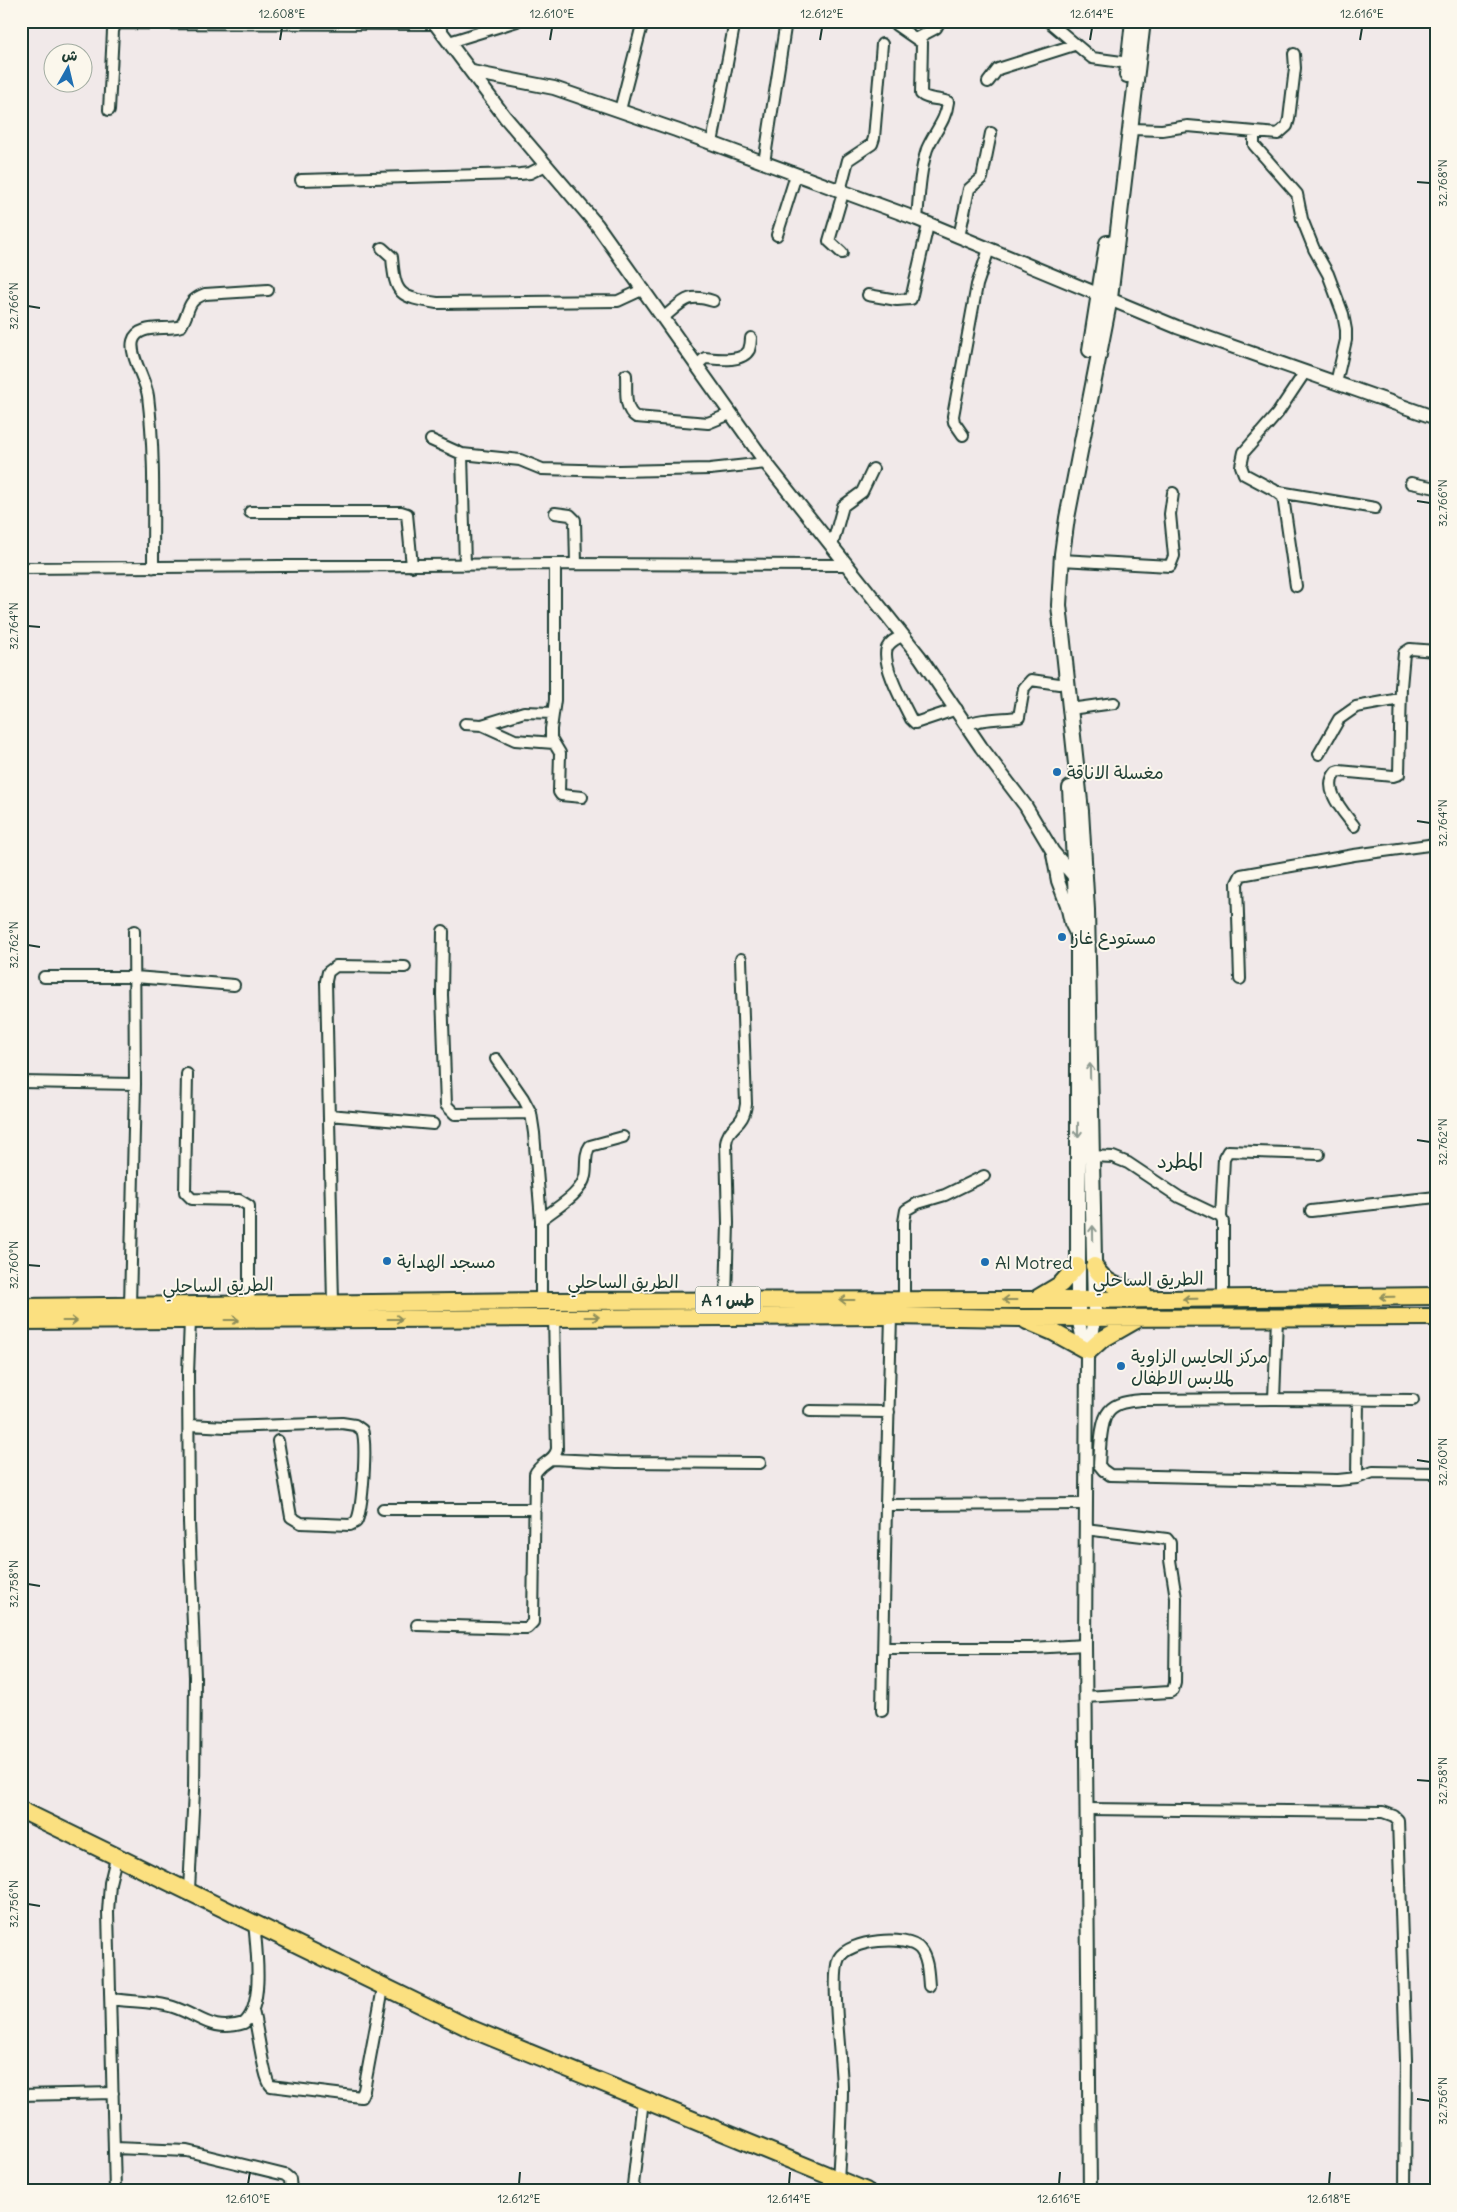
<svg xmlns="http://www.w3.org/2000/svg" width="1457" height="2212" viewBox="0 0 1457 2212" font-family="Delius,'Playpen Sans Arabic',sans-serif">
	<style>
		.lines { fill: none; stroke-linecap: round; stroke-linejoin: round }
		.minor-casing { stroke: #1f3d34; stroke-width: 14 }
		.tertiary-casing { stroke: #1f3d34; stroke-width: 16 }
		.secondary-casing { stroke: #1f3d34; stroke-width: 18 }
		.primary-casing { stroke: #1f3d34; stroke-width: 20 }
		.trunk-casing { stroke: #1f3d34; stroke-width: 20 }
		.minor { stroke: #fbf7ec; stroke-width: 10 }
		.tertiary { stroke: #fbf7ec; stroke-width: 12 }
		.secondary { stroke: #fbf7ec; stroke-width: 14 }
		.primary { stroke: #fbe080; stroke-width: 16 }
		.trunk { stroke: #fbe080; stroke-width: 16 }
		.oneway { stroke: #8d9a90 }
		.oneway2 { stroke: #8d8e5a }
		.ticks { fill: none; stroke: #1f3d34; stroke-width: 2 }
		.poi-dot { fill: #1f6fb2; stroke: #fbf7ec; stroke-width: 2 }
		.labels { text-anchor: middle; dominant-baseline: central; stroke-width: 4; stroke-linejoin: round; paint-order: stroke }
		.shield { fill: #fbf7ec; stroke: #61756b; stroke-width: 1 }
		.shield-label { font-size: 16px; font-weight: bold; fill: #1f3d34 }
		.poi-label { font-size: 18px; fill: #1f3d34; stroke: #fbf7ec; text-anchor: start }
		.street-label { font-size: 18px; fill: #1f3d34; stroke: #fbf7ec }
		.quarter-label { font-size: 20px; fill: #1f3d34; stroke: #fbf7ec }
		.neatline { fill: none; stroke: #1f3d34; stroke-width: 2 }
		.ticks-label { font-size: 12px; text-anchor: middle; fill: #1f3d34 }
	</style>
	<rect width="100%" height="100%" fill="#f1e9e9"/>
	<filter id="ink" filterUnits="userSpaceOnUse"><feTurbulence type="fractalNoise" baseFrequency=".02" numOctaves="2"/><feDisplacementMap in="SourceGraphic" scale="10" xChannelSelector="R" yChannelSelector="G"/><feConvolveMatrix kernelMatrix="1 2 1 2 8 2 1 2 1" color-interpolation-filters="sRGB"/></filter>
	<g filter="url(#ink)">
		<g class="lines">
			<g class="minor-casing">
				<path id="minor" d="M896,21v4l26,18 -1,51c6,6 18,4 27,8 -2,19 -14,30 -21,47 -7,22 -8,47 -10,70
					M1048,21l44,37 37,5
					M917,38l19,-10 4,-7
					M449,42l68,-21
					M988,82l10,-13 76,-24
					M109,110l4,-79 2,-6 5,-2 315,1
					M620,110l23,-89
					M1131,129l31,1 26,-4 90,8 9,-8 2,-7 6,-51 -1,-14
					M1254,133v12l43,49 5,25 12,30 14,25 15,40 3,16v10l-10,43
					M712,143l23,-122
					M764,163l22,-142
					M301,180l219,-6 10,-1 14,-7
					M840,191l8,-31 24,-16 2,-6 8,-94
					M777,235l19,-60
					M959,237l10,-48 13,-11 9,-45
					M382,248l10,9c3,38 7,40 45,46l181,-2 26,-12
					M842,253l-13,-12 14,-48
					M868,295l29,5 14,-1 17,-74
					M664,317c19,-15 23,-25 49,-16
					M698,364l7,-6c12,1 37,5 44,-8 1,-3 2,-9 2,-12
					M626,375c1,14 -3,34 10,42l72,6 22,-9
					M963,435l-9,-13 -1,-6 24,-131 12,-36
					M431,440l31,14 58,6 22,9 76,2 92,-2 56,-6
					M462,454l3,111
					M1411,483l25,5
					M1279,492l96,16
					M250,512h151l6,2 5,52
					M555,513l15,2 5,5 1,44
					M832,546l11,-40 19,-14 11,-23
					M1061,560l109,6 4,-10 -4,-42 3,-21
					M555,564v136l-4,29v9l9,15 -1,39 2,3 21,2
					M21,568l534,-4 290,1
					M153,568c0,-58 2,-115 -5,-172 -2,-16 -19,-41 -15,-55 5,-18 34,-10 48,-15 10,-15 4,-25 24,-32l63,-4
					M1296,586l-13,-89 -9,-7 -30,-16 -3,-8 3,-14 33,-38 28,-42
					M902,636c-6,3 -12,5 -15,12 -6,16 17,57 24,71l4,4 42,-14
					M1070,709l44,-6
					M465,724l17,1 42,-13 29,1
					M482,725l33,15 39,3
					M967,725c11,-7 36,-6 52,-8l5,-29 7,-8 28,4
					M1319,754l20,-35 17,-12 44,-8
					M1354,826c-10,-14 -33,-37 -18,-54l3,-1 54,5 6,-2 2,-87 3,-34 6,-4 26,2
					M443,931l-1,64 4,110 9,9 76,-1
					M44,977h91l99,8
					M1240,979l-3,-96 4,-8 113,-20 82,-11
					M496,1059l27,39 8,15 3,20 7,87v81
					M187,1074l-2,118 7,7 47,1 10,6v98
					M21,1082l114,2
					M329,1115l104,9
					M1091,1156l22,1 15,6 51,34 42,20 2,5v76
					M1311,1211l125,-14
					M1221,1217l3,-59 4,-7 91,3
					M541,1220c14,-12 40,-25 44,-44 2,-9 -1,-22 5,-30l33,-9
					M726,1300l2,-77 -2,-80c2,-18 18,-16 20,-39l-5,-145
					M904,1300v-78l2,-12 12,-7 27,-8 39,-19
					M333,1303l-7,-322 2,-9 8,-6 69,1
					M130,1306l5,-222 -1,-153
					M1277,1318l-3,81 -133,1c-10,1 -25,2 -32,11 -9,10 -9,41 -10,54l4,5 7,5 228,5 19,-2 16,-6 63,1
					M1274,1399l139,1
					M810,1411l79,1
					M190,1425l36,2 116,-4 13,2 7,5c5,12 1,80 -6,92l-6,3 -49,-2 -10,-6 -13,-76
					M552,1459l65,3 143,1
					M1357,1478l1,-78
					M886,1505l5,-189
					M383,1509h152
					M1085,1529l82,10 3,4v17l6,38 -1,85 -2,7 -3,2 -85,5
					M417,1625l105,3h5l6,-6 2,-148c5,-12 19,-12 22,-25l-3,-132
					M884,1648h148l53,-3
					M882,1711l4,-206 199,-1
					M1086,1809l297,3 11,4 4,4 8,240 -1,131
					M189,1890l5,-99 1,-114 -6,-155 -1,-148 2,-54
					M111,1999c20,3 43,2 62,8 28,9 38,26 71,16 21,-18 12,-76 10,-101
					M253,2011c4,13 11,70 18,75l90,11 3,-7 19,-102
					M21,2095l92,-2
					M115,2148l72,3 98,24 5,4 1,12
					M838,2180c2,-31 4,-62 4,-92 0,-25 -12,-112 -3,-130 10,-18 68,-24 81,-9 8,10 8,25 9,37
					M115,2191l-7,-279 2,-29 6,-25
					M636,2191l-3,-6 10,-85"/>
			</g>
			<g class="tertiary-casing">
				<path id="tertiary" d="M433,21l72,96 92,108 169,238 154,194 61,90 44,58 28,47 26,30
					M472,72l82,16 122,42 241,89 260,108 259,91
					M1053,854l5,27 9,24 4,18 5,10
					M1078,1318l8,35
					M1090,2191l-5,-546 2,-290 3,-5 5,-33"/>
			</g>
			<g class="secondary-casing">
				<path id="secondary" d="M1127,75l6,-54
					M1090,350l17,-107
					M1070,788l8,147v383
					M1095,1309l-8,-399 -6,-99 -22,-206 3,-51 5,-36 43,-220 33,-277"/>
			</g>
			<g class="primary-casing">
				<path id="primary" d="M21,1810l448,218 397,163"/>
			</g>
			<g class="trunk-casing">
				<path id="trunk" d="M1094,1266c12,20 27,22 49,26
					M1036,1299l25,-15 16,-18
					M21,1307l520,-6 535,-1 360,-4
					M21,1321l870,-5 129,2 416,-1
					M1027,1321l26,11 31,17
					M1090,1350l11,-10 35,-20"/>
			</g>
			<use href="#minor" class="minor"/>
			<use href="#tertiary" class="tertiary"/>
			<use href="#secondary" class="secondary"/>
			<use href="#primary" class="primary"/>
			<use href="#trunk" class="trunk"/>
		</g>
		<defs><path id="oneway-shaft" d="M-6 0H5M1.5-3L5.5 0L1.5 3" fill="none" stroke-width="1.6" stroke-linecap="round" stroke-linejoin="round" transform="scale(1.25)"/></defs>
		<g class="oneway">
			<use href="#oneway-shaft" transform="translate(1090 1071) rotate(-91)"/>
			<use href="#oneway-shaft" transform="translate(1078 1130) rotate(90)"/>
			<use href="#oneway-shaft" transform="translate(1093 1233) rotate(-91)"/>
		</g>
		<g class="oneway2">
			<use href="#oneway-shaft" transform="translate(1387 1297) rotate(179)"/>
			<use href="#oneway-shaft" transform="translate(1190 1299) rotate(179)"/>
			<use href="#oneway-shaft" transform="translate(847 1300) rotate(180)"/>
			<use href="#oneway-shaft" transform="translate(1010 1300) rotate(-180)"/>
			<use href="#oneway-shaft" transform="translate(592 1317)"/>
			<use href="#oneway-shaft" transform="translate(395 1319)"/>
			<use href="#oneway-shaft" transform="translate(232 1320)"/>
			<use href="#oneway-shaft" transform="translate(70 1321)"/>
		</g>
	</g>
	<path class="ticks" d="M280,40l2,-12M550,40l2,-12M820,40l2,-12M1090,40l2,-12M1360,40l2,-12M1417,182l13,1M28,306l12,2M1417,501l13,2M28,626l12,1M1417,821l13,2M28,945l12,2M1417,1140l13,2M28,1265l12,1M1417,1460l13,2M28,1584l12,2M1417,1780l13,1M28,1904l12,2M1417,2099l13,2M248,2184l2,-12M519,2184l1,-12M789,2184l1,-12M1059,2184l1,-12M1329,2184l1,-12"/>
	<g class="poi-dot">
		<circle cx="1057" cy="772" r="5"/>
		<circle cx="1062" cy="937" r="5"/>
		<circle cx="387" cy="1261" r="5"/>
		<circle cx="985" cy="1262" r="5"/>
		<circle cx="1121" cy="1366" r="5"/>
	</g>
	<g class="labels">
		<rect class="shield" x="695.5" y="1286.5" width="65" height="27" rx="4"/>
		<g class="shield-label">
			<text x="728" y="1300">A 1 طس</text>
		</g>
		<g class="poi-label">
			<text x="1067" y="772">مغسلة الاناقة</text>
			<text x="1072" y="937">مستودع غاز</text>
			<text x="397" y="1261">مسجد الهداية</text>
			<text x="995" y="1262">Al Motred</text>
			<text x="1131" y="1356">مركز الحايس الزاوية<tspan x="1131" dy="21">لملابس الاطفال</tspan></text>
		</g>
		<g class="street-label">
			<text transform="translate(1148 1279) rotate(-1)">الطريق الساحلي</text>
			<text x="623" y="1281">الطريق الساحلي</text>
			<text transform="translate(218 1285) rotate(-1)">الطريق الساحلي</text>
		</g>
		<g class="quarter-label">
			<text x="1180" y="1160">المطرد</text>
		</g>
	</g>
	<rect width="1457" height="2212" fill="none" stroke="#fbf7ec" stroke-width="55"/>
	<g transform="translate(68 68) rotate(8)"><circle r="24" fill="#fbf7ec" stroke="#a3ada2"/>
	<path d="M0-4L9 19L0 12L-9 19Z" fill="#1f6fb2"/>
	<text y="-8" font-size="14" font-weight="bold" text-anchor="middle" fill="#1f3d34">ش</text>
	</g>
	<rect x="28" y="28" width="1402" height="2156" class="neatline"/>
	<g class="ticks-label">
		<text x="282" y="18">12.608°E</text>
		<text x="552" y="18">12.610°E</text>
		<text x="822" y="18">12.612°E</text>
		<text x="1092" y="18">12.614°E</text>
		<text x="1362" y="18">12.616°E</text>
		<text transform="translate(1443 183) rotate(-90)" y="4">32.768°N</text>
		<text transform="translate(14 306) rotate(-90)" y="4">32.766°N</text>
		<text transform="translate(1443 503) rotate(-90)" y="4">32.766°N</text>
		<text transform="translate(14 626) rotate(-90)" y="4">32.764°N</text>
		<text transform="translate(1443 823) rotate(-90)" y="4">32.764°N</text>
		<text transform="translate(14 945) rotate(-90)" y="4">32.762°N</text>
		<text transform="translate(1443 1142) rotate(-90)" y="4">32.762°N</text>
		<text transform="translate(14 1265) rotate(-90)" y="4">32.760°N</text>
		<text transform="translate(1443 1462) rotate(-90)" y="4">32.760°N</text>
		<text transform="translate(14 1584) rotate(-90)" y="4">32.758°N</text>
		<text transform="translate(1443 1781) rotate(-90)" y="4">32.758°N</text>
		<text transform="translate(14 1904) rotate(-90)" y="4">32.756°N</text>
		<text transform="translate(1443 2101) rotate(-90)" y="4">32.756°N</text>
		<text x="248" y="2203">12.610°E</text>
		<text x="519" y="2203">12.612°E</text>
		<text x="789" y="2203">12.614°E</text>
		<text x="1059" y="2203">12.616°E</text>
		<text x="1329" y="2203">12.618°E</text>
	</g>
</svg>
